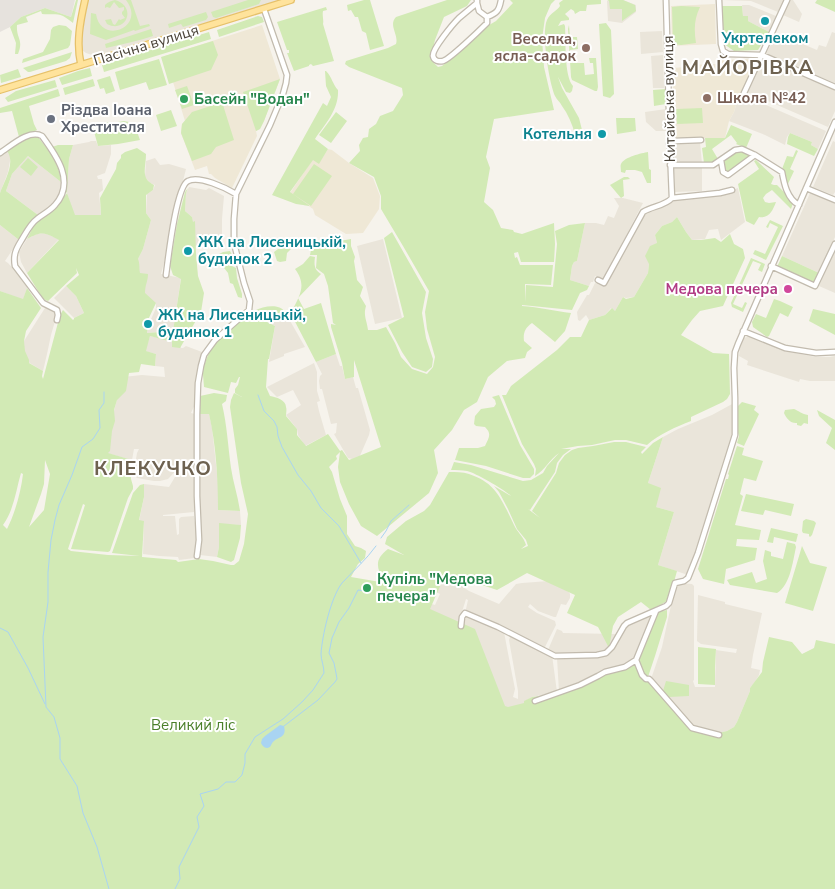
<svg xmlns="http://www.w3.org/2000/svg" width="835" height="889" viewBox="0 0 835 889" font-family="'Nunito Sans',sans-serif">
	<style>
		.residential { fill: #eae5da }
		.industrial { fill: #e6e2dd }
		.education { fill: #efe8d6 }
		.green { fill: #d2eab5; fill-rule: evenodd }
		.water { fill: #a9d4f2 }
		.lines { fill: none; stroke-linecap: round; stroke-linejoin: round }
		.stream { stroke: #a9d4f2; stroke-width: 1 }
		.minor-casing { stroke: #c2bbae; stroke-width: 7 }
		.major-casing { stroke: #e6c16a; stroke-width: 8 }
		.minor { stroke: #fff; stroke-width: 4.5 }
		.major { stroke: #ffe39c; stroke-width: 5.5 }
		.culture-dot { fill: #0f9aa8; stroke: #fff; stroke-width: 2 }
		.education-dot { fill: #8d6e63; stroke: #fff; stroke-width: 2 }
		.leisure-dot { fill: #2e9e5b; stroke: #fff; stroke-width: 2 }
		.worship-dot { fill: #6b7280; stroke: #fff; stroke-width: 2 }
		.hotel-dot { fill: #d1479c; stroke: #fff; stroke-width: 2 }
		.labels { text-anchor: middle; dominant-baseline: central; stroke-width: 4; stroke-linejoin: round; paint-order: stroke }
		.culture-label { font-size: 15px; font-weight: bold; fill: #0d838f; stroke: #fff; text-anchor: start }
		.education-label { font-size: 15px; font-weight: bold; fill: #785e54; stroke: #fff; text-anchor: end }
		.street-label { font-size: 15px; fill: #4b4439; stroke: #fff }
		.leisure-label { font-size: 15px; font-weight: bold; fill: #27864d; stroke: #fff; text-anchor: start }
		.worship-label { font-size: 15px; font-weight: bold; fill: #5b616d; stroke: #fff; text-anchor: start }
		.hotel-label { font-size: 15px; font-weight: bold; fill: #b23c85; stroke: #fff; text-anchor: end }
		.park-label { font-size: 15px; fill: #4a7f2a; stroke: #fff }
		.district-label { font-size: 20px; font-weight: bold; letter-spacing: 1px; fill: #6e6250; stroke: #fff }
	</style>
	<rect width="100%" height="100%" fill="#f6f3ec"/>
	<path class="residential" d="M88,0h193l-180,54 -9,1 -6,-2 -4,-3 -1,-5 4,-35z
		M623,0l13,5v7l-14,11 -14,-2 -1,-20z
		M723,0h61l-6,12 -27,-11z
		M790,0h3l9,14 -3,8 -16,-7z
		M742,5h7l27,11 -7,16 -21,-11 -5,-5z
		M662,31l1,21 -22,2 -1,-22z
		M832,32l3,1v50l-69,-29 9,-17 16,6 2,-3 24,10 2,-5 7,2z
		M663,55l1,33h-11l-2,-32z
		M761,57l74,32v22l-7,16 -81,-35z
		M741,94l85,37 -8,18 -7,-4 1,-3 -22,-9 -3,4 -2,8 -20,-10 -36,-14 5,-9 3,-10z
		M666,109v22h-10l-10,-9 -1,-10z
		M91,141h5l2,5 13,-1v9l-6,19 -8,3 1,3h4l1,11 -4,3 2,22h-27l-7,-22 2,-34 4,-14 16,-3z
		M833,141l2,1v50l-2,3 -20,-8z
		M700,142l2,22h-28l-1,-21z
		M7,151l3,4v6l-2,11 -8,21v-37z
		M28,156l33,26 -1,9 -4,8 -10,12 -8,4 -32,-24 6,-17z
		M155,158l5,7 9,-1 17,5 -4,16 -3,4 -7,27 -6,39 -5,19 20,4 -8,53 -26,2 1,-7 8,-18v-5l-19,1 1,-45 5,-10 8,-29 -5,-7 1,-19 6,-4 2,-5 -5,-2 -5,-6 1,-16z
		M674,167h28v24l-27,1z
		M189,187l17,3 3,-2 15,8 -2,23v20l-27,7 -3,-29 -7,-6 1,-18z
		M738,188l7,34 -24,18 -3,-11 -9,1 -4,9 -13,1 -6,-8 -9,-15 -5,5 -10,4 -7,9 2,8 -8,21 -1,9 -14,24 -8,1 -3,-1 -8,14 -4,-3 -6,7 -16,5 -3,-5 -6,6 -2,-1 -1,-8 10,-17h2l6,-12 10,4 40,-73 28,-16 45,-3z
		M811,191l24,11v35l-16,36 -37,-17z
		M614,198h9l20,5 -39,75 -3,1 -6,-3 -2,6h-2l-2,4 -19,-6 2,-14 2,-4 3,-1 8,-38h11l8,2 4,-9 6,2 5,-12z
		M0,225l19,15 -14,21 3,2 20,22 -5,15 -23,-9z
		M44,233l15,6 -32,34 -6,-11 -2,-10 8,-13 10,-5z
		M383,239l19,79 -27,6 -18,-78z
		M835,250v43l-16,-7z
		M66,286l10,10 8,17 -10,5 -20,-20z
		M45,308h3l8,4v6l-5,17 -4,19 -4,17 -25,-15 6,-13v-2z
		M285,312l20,35 -21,7v2l-15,6 6,-36 -10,-5 -1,-4 3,-1 2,2z
		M150,336l29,7 2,5h2l3,-2 16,6 -5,18 1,1 -3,14v19l-4,9 4,1 1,41 -3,4 -10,1v3l-15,16 -8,2h-6l-17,-3 -2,-2 -1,-5 3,-18 2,-4h-5l-2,11 -29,-8 20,-75 19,-2 23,2 -1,-10 -9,-1 1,-12 -11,-3z
		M750,336l34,15 32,6h14l5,-1v25h-25l-10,-2 -1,3 -52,-17 1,-4 -9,-5 2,-14 3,-4z
		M336,354l4,12h2l3,13 8,-2 3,11h2l12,42 -1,5 -10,23 -7,1 -4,-1 -14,-24 2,-1 1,-10 -6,1 -9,-35h-2l-1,-8 1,-5 2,-2 -6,-12z
		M314,363l3,9v19l3,10 -3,1 2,9 7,24 -21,11 -7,-11 -1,-6 -11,-14 15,-10 -8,-15 -16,7 -10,-10z
		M734,403l-1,32 -45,140 -30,-10 16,-53 -18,-5 -8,-24 15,-46 15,-8 34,-14z
		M199,414h10l3,14 6,55v27l22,1 1,14 -22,-1v23l-2,10 -17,-2 2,-16 -3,-42 1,-40 -1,-19z
		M190,463h5l-1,49 -31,3v1h12l2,19 2,-1v-15l2,-2 13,-1 3,22 -2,20 -16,2 -1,-3 -19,-1 -16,-2 1,-33h-5l5,-24v-13l25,3 6,-10 9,-10z
		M445,580l12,3 12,8 30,13 17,-20 6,-1 27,-2 20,11 1,2v4l-4,7 -5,-1 -5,13h-2l-16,-6 -8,-7 -2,3 9,6 18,8 1,4 -12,24 -77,-36 -1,-4 2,-9 -2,-1 -5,16 -1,16 -22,-6 -22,-26 19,6 5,-11 -6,-3 4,-8z
		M679,583l13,1 2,2v94l-1,1 2,6h20l1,-37 20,3 1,-4 -36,-5 -4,-3 1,-46 27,7v2l37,9 -9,42 -2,13 9,2 -1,5 -4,7 -5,6v3l-13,31 -3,5 -7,4 -9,2 -26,-6 -24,-30 -17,-18 11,-32 13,-60z
		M465,615l39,17 3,16 8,41 -2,8 5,2v-8l-9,-51 1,-3 2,-1 40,19 5,37 -25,5 -7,4 -1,6 -15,1 -10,-3 -37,-79z
		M652,615l1,2 -20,44 -9,6 -65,25 -2,-34 46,-2 6,-3 16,-26 4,-3z
		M557,629l5,2 1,2 53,1 -7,14 -4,4 -5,1 -42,2 -5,-2 -5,-3z"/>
	<path class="industrial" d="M0,0h75l-4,17 -26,-9 -24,9 -11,10 -10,5z"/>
	<path class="education" d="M715,4l1,40 -44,2 -1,-40z
		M262,25l18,54 -16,42 -4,8 -4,2 1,5 -25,52 -17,-10 -4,-4h-2l-2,-8 -12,4 -14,-37 1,-9 3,-3 -20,-65z
		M758,59l-21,43 -3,10 -5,9 -4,17h-49l-4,-70 14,-1v-2l31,-1 1,-4z
		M328,149l4,1 17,13 24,15 7,18 -1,13 -16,24 -17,1 -31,-19 -2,-6 -23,-16 23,-34 6,4z"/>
	<path class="green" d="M76,0h2l-5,23c-3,-2 -6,-5 -10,-7 -7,-3 -13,-1 -21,-2l-1,-3 -15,6 2,5 -11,3c-1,14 7,14 1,29h-3l1,-11 -6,-16 11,-10 24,-9 26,9z
		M115,0c22,6 12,34 -8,24l-2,-4 6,-1 2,5 2,1 4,-6 1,1 5,-2 -3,-4v-2l2,-2v-3l-5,1 -5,-6 -4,6 -3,-1 -2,1v-3c3,-3 6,-4 10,-5z
		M126,0h5l9,26 9,-2 1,2 -15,5 -1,-1 -28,10 -16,-6 1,-21 5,1c5,32 51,13 30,-14z
		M248,0h13l-2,4 -43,14 -3,-1 -2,-5z
		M364,0h6l14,46 -14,4 -4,-17 -4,-2 -4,-14h-3l-4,-7 -3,1 -1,-6z
		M447,0h24l-4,6 -23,11 -9,23 -3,13v8l6,6 4,-1 35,-29 7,-9 12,-7 17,-18 -3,-3h45l-4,4 -6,14 -3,21 2,28 10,43 -60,9 -8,38 4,11 -6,34 9,8 8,18 12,2 1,2 8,2 32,-11 1,21 -1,18h-33l-3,-10 -4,1 1,5 2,-1 3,8h33l-2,20 -26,-1 1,18v-17l27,2 4,-43 -2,-13 14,-6 16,-2 -8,38 -3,1 -2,4 -2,14 19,6 -2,4 -7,3 -8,17 -50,-5v1c17,1 33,5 49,7l-6,18 -10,11 -23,-19c-7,5 -9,10 -8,18l8,7 -5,4 -2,6 -18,3 -19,16 -11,25 -13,8 -12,20 -18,20 4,23 -9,20 -52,43 -16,-10 -12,-22 -9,-22 -2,-15 2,-15 -4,4 1,3 -8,8 3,5 8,27 7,17v18l8,12 6,2 5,3 -1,7 -7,6 -7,13 29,5 3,-2c-7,-14 -8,-21 5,-31l16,6 -19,-11 2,-7 19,-16 18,-10 6,-6 19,-33c6,0 14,0 20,2 28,9 33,27 45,51 3,7 10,12 12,20l-5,4 7,-3 -2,-6 -9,-11 -9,-20 -9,-17 -5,-6 17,10c-6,-6 -35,-23 -44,-25 -5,-1 -11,-1 -16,-1l3,-8 17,3 52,16 8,-1 12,-7 4,-7 12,-13c-9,6 -14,17 -24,23l1,-7 -2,-5 -12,-20 -20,-49h4l5,-9 46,-36 13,-13h11l8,-17 16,-5 7,-7 3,3 8,-14 3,2 8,-2 14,-24 1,-9 -4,-8 5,-10 7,-3 -2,-8 7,-9 10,-4 5,-5 9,15 6,8h9l14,-2 6,4 9,-8 4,10 9,5 2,9 -22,48 -23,5 -8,9 -11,15 32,18 16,1 1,40 -3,5 -4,3 -32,15v4c-15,6 -32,13 -44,24l-21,-5h-11l-23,5 -14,1 -17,3h10l-8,6 -6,8 -2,9 -25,38 -2,-1 12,9 -8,-7 24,-38 3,-10 6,-8 7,-5 6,-2 15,-2 21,-4h12l20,5 -5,5 1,2 11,-11 10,-6 -15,46 13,5 -5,19 18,5 -16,53 19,6 -8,29 -18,10 -10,-8 -23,15 -5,9 -4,22 -11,-21 -31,-14 8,-18 -48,-22 -30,17 -51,-17 -16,36 45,20 30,77 3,1 16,-4v-2l8,-4 21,-3 73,-29h13l-2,-5 20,-48 10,-2v7l-12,39 -7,21h3v2l12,12 3,-10 23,4v11l-20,1 23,30 26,6 9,-2 7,-4 3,-5 13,-31v-3l12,-16 1,-10 6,-25 23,5 10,12 12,-6 2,-8 19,4v245h-835v-598l23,8 4,-11 14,20 -15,23 -2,10 1,10 4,9v3l14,8 -1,5 1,3 17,-64 3,-5 10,10 1,-1v-1l10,-5 -8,-17 -10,-10 13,-11 -3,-7 1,5 -29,28 -5,-2 -16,-26 32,-33c-15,-8 -17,-9 -32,-1l8,-16 5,-4 9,-5 10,-10 8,-11 -2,-2c1,-19 -3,-29 -13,-44l6,-2h15l-4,14 -2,34 8,22h26l-1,-17 16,-29 1,-6 4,-5v-3l4,-3 12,-4 9,6c0,14 -6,24 8,31l-1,5 -7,5v18l5,7 -8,29 -5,10c2,5 1,9 2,14l8,1c0,7 -3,11 -3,19l11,10 -9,19 -5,4h6l-1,7 26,-2 8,-52 -8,-4 -3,-9 7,-42 8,-32 3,-4 -2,5 -1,18 7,6 1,5 2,-1 1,33 2,22 6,17 -3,19 -21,36 -8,-1v-5l-22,-6 -4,15 10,3 -1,12 -14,-2 -2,8 -10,1 -3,18 -9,9 -3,10 1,11 -3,10 -2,20 -2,2 24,7 -2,8 1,11 2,7v3l-5,9 -18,53 -2,1 -37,-3 14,-44 -2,-1 -15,45 3,2 37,4 32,1 -28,-3 21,-60 7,-8 4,-1v13l-5,23 5,1 -2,36 34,3 2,2 21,-3 14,2 18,4h3l5,-4 5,-17 4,-30 -7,-31 -11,-76 1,-7 3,-7 8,4 -7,-4v-4l3,-4 2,-8h-1l-3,6 -5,-1 -3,11 -24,-6 -1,-12 -1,-1c2,-8 5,-19 10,-26 6,-9 28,-28 37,-34 10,-7 29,-12 36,-2l-17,6 -1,-2 -3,2 1,3 10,5 -6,33h-1l-2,28 4,9c6,1 16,4 16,11 1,3 0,6 0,9l11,13v6l9,11 22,-12 12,17 2,-1 7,10 32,-13 -27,-87v17l-9,2 -3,-16 -11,-36v-3l5,1 -3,-2 -5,-37 -4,-12 -8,-6 1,-13h-7l1,-5c15,-11 24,-8 40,-11v7l4,11 -1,4 3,19 6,7 -3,9 6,10c-3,10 1,14 2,24h9l9,-3 9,16 6,14 11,12 15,5 6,-7 2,-10 -8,-28 -2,-17 4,-21 -26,-45 -22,-37v-13l-7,-19 -25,-14 11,-12 -1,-6 4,-7 5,-1 1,-8 7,-5 4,-8 13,-5 10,-16 -1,-7 -53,-21 -4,-3 1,-3 42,-13 8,-4c3,-9 -8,-19 0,-27zM45,460l5,14 -6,36 -15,17 12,-33 3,-10zM21,473l2,1c-2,18 -8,39 -16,55l-4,-4c11,-15 13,-35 18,-52z
		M563,0h38v4l-14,1 -1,6h-6l-5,3 -1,-3 -3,-2 -6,5 4,4v2l-8,1 -3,5 6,-2 1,2c1,15 -1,50 8,60l-1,5 -2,2 -4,-1 -8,-15 4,11 17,30 4,16h-8c-3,-10 -7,-20 -13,-28 -2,-4 -5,-6 -7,-10 -6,-14 -14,-63 -8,-76 3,-7 10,-9 13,-14l-1,-3z
		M607,0h16l12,5 1,6 -14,10v-12h-12l-1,-8z
		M817,0h18v12l-20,-9z
		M681,6l19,1c-6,12 -6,23 -4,36l-15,2 -8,-1 -1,-37z
		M722,6h20l1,10h5v5l21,11 -11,18 -24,1 -10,-7z
		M326,7l1,3 -4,1c-1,5 1,9 0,13l11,37 -21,5 -2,-2 -2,1v1l-15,5 -7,-18h2v-3h-2l-10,-28z
		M206,12l2,5 -2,3 -23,7 -2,-3 -12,4 -1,-4z
		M258,16l4,1 2,5 -45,15 -2,-7z
		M606,23l5,7 3,64 -4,4 -7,-2 -4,-72z
		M59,25l7,1 6,5 -2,14 -2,3 -46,15 1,-4 20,-7 7,-13 1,-9 2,-3z
		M569,25l1,12h7l1,12 -8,1 1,13h13l1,12 9,-1 -1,-11h-3l-1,-5h7l2,29 -1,4h-2l-23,-11 -1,-3 -3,-48z
		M151,29l2,7c-15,5 -31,8 -47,12l-1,-4z
		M209,32l2,7 -107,33 -2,-7z
		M213,41l5,14 -7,15 -42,14 -8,-27z
		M72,52l-2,6 -4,3 -36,11h-2l-5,-4z
		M159,59l8,26 -18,5 -3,-8 -26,8 -5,-18z
		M90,68l2,8 -30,9 -3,-7 19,-7z
		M18,69l3,8 -20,6 -1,-8z
		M325,71h1c6,6 7,14 12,19 1,20 -13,34 -23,49l13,10 -9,15 -6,-4 -23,32 20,14 -14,-2 -24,-9 51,-92 4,3 4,-9 -5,-11z
		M110,76l5,15 -9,3 -2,-6 -4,1 -3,-9z
		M93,79l2,7 -30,9 -2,-7z
		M280,79l-16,42 -4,8 -4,2 -13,-39z
		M55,80l2,7 -49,15 -3,-4 11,-7z
		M187,86l7,19 -12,4 -7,-19z
		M58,89l2,7 -31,10 5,18 3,6 -18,7 -7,-26 -12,2v-5z
		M666,89v15l-12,2 -1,-16z
		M220,103l3,2 11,35 -18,7 -5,7 -19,7 -11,-28 1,-9 10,-12z
		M702,108l1,15 -26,1 -1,-15z
		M171,110l6,16 -16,5 -5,-16z
		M336,112l11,9 -16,22 -12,-8z
		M616,118h19l1,13 -19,3z
		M124,121l5,1 6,4 5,14 -22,4 -20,2 -5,-18 13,-6 6,1z
		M731,125l21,9 -6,14 -10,-4 1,-1 -6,-8 -19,14 6,10 -7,4h-7l-2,-15 4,-1 -1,-9h20z
		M790,133l22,9 -1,3 7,4 -4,7 -27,-12 1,-7z
		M35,136l3,1c12,15 21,25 23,45l-33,-26 -16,18 -6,17 32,24c-9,5 -14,16 -19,25l-19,-15c0,-8 0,-25 0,-32 4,-12 16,-30 7,-42l19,-13z
		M740,150l13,5 -25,19 -4,-2 -2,-11 15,-10z
		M796,150l2,1 -8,18 4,2 -7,15 -3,-15 -2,-2 5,-13 6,1z
		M648,152l1,17 2,1v13h-4l-5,-11 -7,-2h-9l-1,3 -4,-1c0,-3 -1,-6 0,-8 3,-7 21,-11 27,-12z
		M28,158l10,9 -7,9 -11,-9z
		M756,160l18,17 -3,7 3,1h3l7,7 9,11 -2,6 -19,-19 -6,4 -3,4 2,4 4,1 7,-1c-3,8 -7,17 -17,15l-5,8 -8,-4 -8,-37 21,-15 -5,-8z
		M314,164l18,12 -21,30 -18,-12z
		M624,177h4l2,2 -7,1 1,16 -3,2 -11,-13z
		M770,220l13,6 -17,34 -13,-6 2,-4 10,4 13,-27 -8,-4 -2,5 -2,-1z
		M392,232l34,60 -4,21 4,25 7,21 -1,8 -6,5 -14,-5 -10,-15 -14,-27 16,-8 -20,-79z
		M287,246l3,1 1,2 -4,4 -1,8 -6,1 -3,-1 -3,-9 4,-3z
		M230,251c3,5 4,8 1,13l1,2 4,2 1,10 5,16v4l-4,-1 -5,-13 -3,-1 -2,-10 -7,-9 -4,-9 6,-3z
		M310,256l5,1c-1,7 -1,13 6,17l-23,24 6,11 17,-6 15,51 -20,8 -25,-48 1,-3c8,-16 15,-26 3,-42l8,-5z
		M782,256l37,17 -5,10 -37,-16z
		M751,258l14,6 -3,8 -4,-2 3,-6 -8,-3 -20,43 9,4 3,-6 2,1 -4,9 -11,-5 -1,-4z
		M774,299l6,2 13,6 -5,10 -8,-4 -11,23 -2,1 -14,-10 -1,-5 4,-8 10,4z
		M813,309l22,5v21l-26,-14z
		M214,393l13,2 -1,6 -4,3c5,21 6,42 9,64 2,14 7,28 9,43l-22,-1c0,-32 -2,-65 -9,-96h-10l1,-18z
		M499,395l21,50 14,24v5l-4,4h-7l-37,-12 -31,-6 4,-12h19l7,-2c4,-9 7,-12 0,-19l-9,-1 -2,-2 1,-8 6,-7 13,-2 2,-3 -1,-4 -3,-3z
		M742,402l14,4 -2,4 5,4 -15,32 -7,-3 2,-7v-3l-13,41 -2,-3 12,-35 2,-30z
		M794,409c5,2 8,5 14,6v9l-4,-1 -3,3 -4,-1v-2c-6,1 -11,-5 -13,-10l1,-3z
		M817,410l18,10v30l-9,-7 6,-15 -13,-12z
		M737,446l7,2 -2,7 21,6 -7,20 -12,-3 -4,16 3,2 -8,29 26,5 -2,10 -22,-1 -1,7 21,2 -2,12 -29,9 -2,15 -21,-5 -5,-10 28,-90h2l1,-4 -1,-1z
		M746,494l48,10 -3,12 -26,-6 -2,5 -22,-4z
		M806,519l8,2 2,2 -4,12 -2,2 -1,-1v-2l-6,-1 -1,-2 1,-10z
		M219,523l22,2 -1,13 -6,22 -3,2 -14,-5 2,-10z
		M771,528l27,6 -2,8 -22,-5 -1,6 -6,-1z
		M787,542l8,2 1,3c-3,14 -6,39 -19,46l-47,-8 -3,-5 25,-8 4,11 11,-4 -4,-18 2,-11 6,2v4l12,3z
		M802,546l8,17 17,4 -14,44 -28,-8z
		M698,647l18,2 -1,18v18l-17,-1z"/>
	<path class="water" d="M280,725l4,1c3,12 -5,10 -11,16 -2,2 -2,6 -6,6 -3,0 -5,-3 -6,-5l1,-4 3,-3z"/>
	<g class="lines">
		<path class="stream" d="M104,392v11l-5,7 1,18 -7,11 -11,8 -10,28 -13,30 -4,15 -4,20 -3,32v30l-5,35 3,70 8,10 6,21v21l17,27 6,27 14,34 12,42
			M258,395l6,16 10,10 3,6 1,9 4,11 16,28 13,16 10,17 18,18 22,37
			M381,538l5,-7 5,-10 18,-16
			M366,589l-2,-3 3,2
			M0,628l8,4 20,36 17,36
			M284,726l34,-26 17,-18 2,-3 -1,-6 -2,-10 -5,-10 3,-15 7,-16 10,-14 9,-18 7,1 6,-2
			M175,889l5,-10 -1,-12 20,-40 -2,-10 7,-11 -4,-12 18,-5 8,-7h9l7,-7 3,-12v-9l10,-17 28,-18 19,-17 11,-12 11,-17c0,-7 -3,-13 -3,-19 1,-18 10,-57 21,-71 12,-13 24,-23 34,-37"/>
		<g class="minor-casing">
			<path id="minor" d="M477,0v3c-6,5 -12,10 -18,15 -6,6 -27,31 -26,38 1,5 6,6 10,5 7,-2 37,-31 44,-38v-6
				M719,0l2,44 2,7 5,3 34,1 73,32
				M477,3l2,8 8,6
				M487,17c10,-4 12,-6 14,-17
				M744,93l43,-93
				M669,144l5,-3 27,-1
				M0,153c11,-7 29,-24 42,-17 14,19 34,46 13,69 -5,6 -12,9 -18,14 -7,5 -11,14 -16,22 -5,8 -8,14 -6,25l28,37 14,7 1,5 -1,5
				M721,160l2,12 5,3 27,-20
				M670,165h43l22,-15 7,-1 13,6 27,17c2,11 5,27 17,33
				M806,188l29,12
				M672,198l48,-5 12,-3
				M771,266l44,20 20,-42
				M166,275c2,-15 10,-88 22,-94 11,-6 38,7 48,13
				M598,280l6,3 39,-71c9,-6 22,-6 29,-14 -3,-66 -4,-132 -6,-198
				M743,331l42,17 31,5 19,-1
				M197,556l2,-16 -2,-44v-82l1,-31 3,-17 3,-11 11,-15 34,-30 1,-9 -6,-18 -10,-40v-24l2,-25 34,-69 13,-31 3,-11 1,-8 -23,-66
				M461,626l1,-9 3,-4 33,14 57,29 42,-1 9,-2 6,-6 12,-21 3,-3 39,-17 3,-3 6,-20 9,-2 4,-3 10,-25 37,-118v-37l-1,-30 1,-16 3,-8 97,-222
				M636,660l6,15 4,4h3l2,2 41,47 27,7
				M535,701l45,-16 18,-9 7,-4 20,-5 11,-7 20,-49"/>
		</g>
		<g class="major-casing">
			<path id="major" d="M81,65c-5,-22 -1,-43 4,-65
				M0,90l291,-90"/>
		</g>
		<use href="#minor" class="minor"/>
		<use href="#major" class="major"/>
	</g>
	<g class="culture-dot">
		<circle cx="765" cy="21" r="5"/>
		<circle cx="602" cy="134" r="5"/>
		<circle cx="188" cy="251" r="5"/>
		<circle cx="148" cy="324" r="5"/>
	</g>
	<g class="education-dot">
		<circle cx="586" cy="48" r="5"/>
		<circle cx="707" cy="98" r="5"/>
	</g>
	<g class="leisure-dot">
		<circle cx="184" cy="99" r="5"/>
		<circle cx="367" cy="588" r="5"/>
	</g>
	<circle class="worship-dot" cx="51" cy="119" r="5"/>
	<circle class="hotel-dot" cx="788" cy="289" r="5"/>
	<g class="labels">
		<g class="culture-label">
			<text x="765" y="38" text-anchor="middle">Укртелеком</text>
			<text x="592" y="134" text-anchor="end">Котельня</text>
			<text x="198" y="242">ЖК на Лисеницькій,<tspan x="198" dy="17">будинок 2</tspan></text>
			<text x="158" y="315">ЖК на Лисеницькій,<tspan x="158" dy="17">будинок 1</tspan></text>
		</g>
		<g class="education-label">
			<text x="576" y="39">Веселка,<tspan x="576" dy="17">ясла-садок</tspan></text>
			<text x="717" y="98" text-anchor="start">Школа №42</text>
		</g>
		<g class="street-label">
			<text transform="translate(146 45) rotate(-17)">Пасічна вулиця</text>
			<text transform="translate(669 99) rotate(-91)">Китайська вулиця</text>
		</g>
		<g class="leisure-label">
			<text x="194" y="99">Басейн "Водан"</text>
			<text x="377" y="579">Купіль "Медова<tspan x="377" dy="17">печера"</tspan></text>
		</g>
		<g class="worship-label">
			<text x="61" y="110">Різдва Іоана<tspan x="61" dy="17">Хрестителя</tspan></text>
		</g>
		<g class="hotel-label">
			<text x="778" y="289">Медова печера</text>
		</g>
		<g class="park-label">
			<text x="193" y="725">Великий ліс</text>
		</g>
		<g class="district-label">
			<text x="748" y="67">МАЙОРІВКА</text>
			<text x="153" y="468">КЛЕКУЧКО</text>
		</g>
	</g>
</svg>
